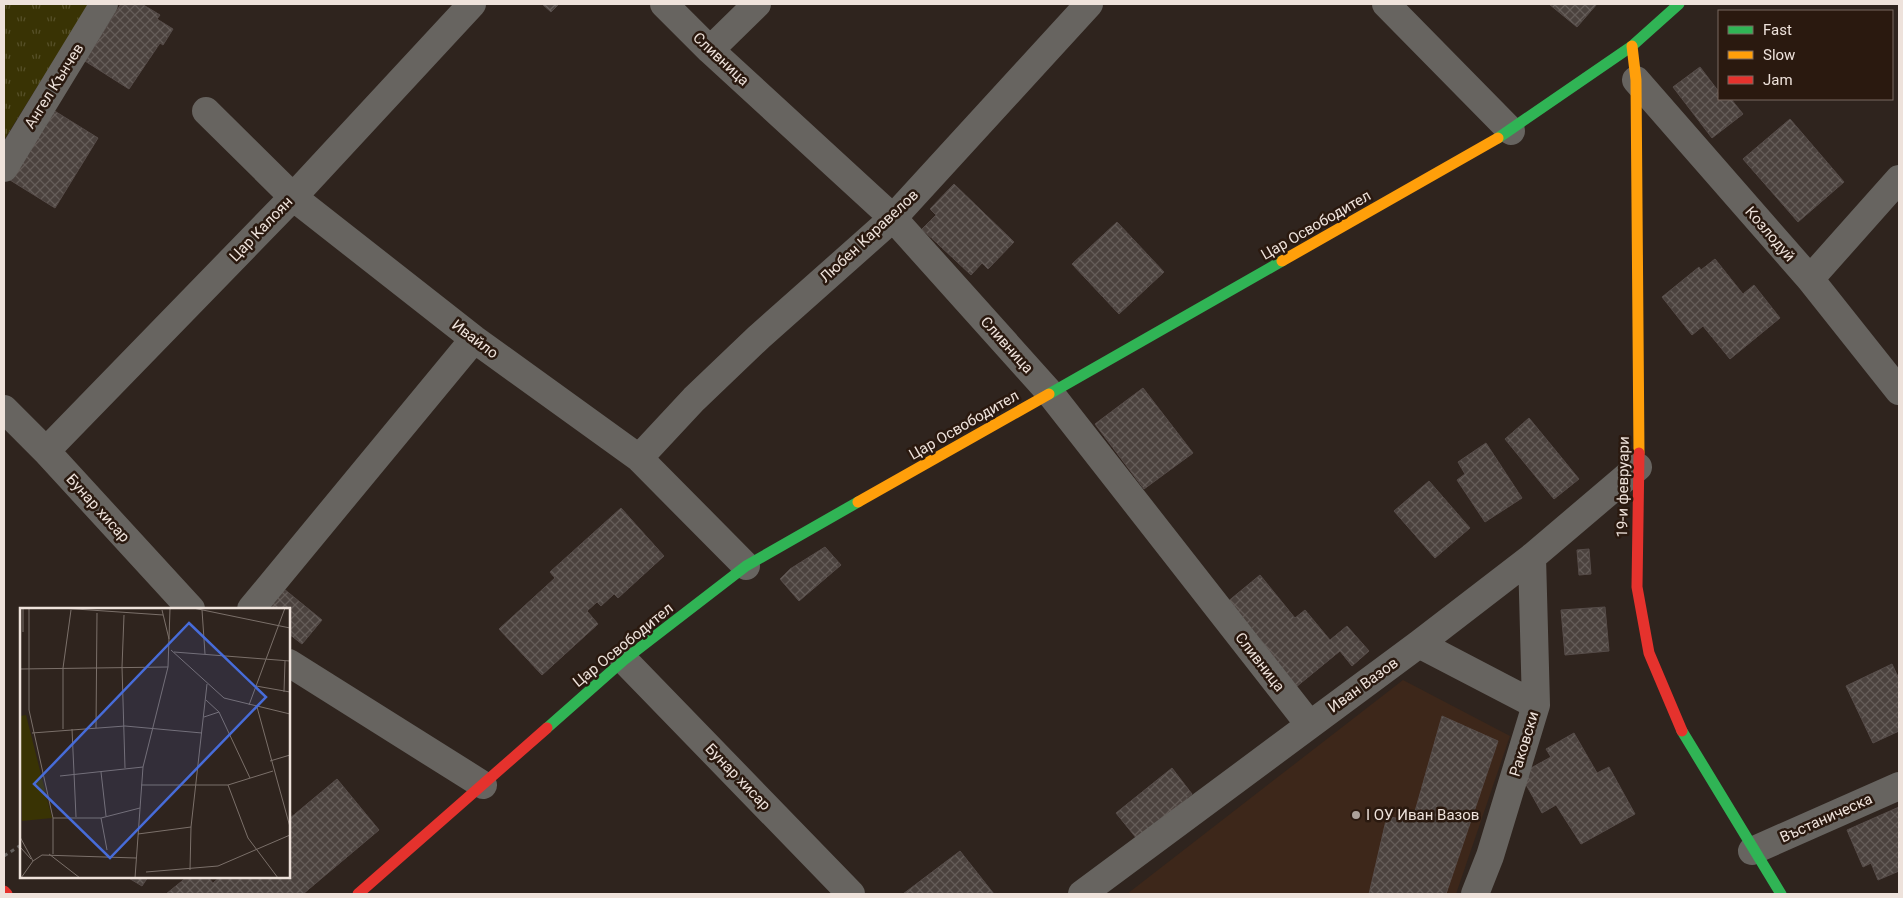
<svg xmlns="http://www.w3.org/2000/svg" width="1903" height="898" viewBox="0 0 1903 898" font-family="Roboto,sans-serif">
	<style>
		.built { fill: #3d271a }
		.park { fill: url(#park-tufts) }
		.building { fill: url(#building-cross-hatch); stroke: #564c49 }
		.lines { fill: none; stroke-linecap: round; stroke-linejoin: round }
		.path { stroke: #65605d; stroke-width: 3; stroke-dasharray: 4 4; stroke-linecap: butt }
		.street { stroke: #676460; stroke-width: 28 }
		.fast { stroke: #30b455; stroke-width: 11 }
		.slow { stroke: #ff9f0a; stroke-width: 11 }
		.jam { stroke: #e5322d; stroke-width: 11 }
		.poi-dot { fill: #aba099; stroke: #2a190f; stroke-width: 2 }
		.labels { text-anchor: middle; dominant-baseline: central; stroke-width: 5; stroke-linejoin: round; paint-order: stroke }
		.street-label { font-size: 15px; fill: #eee2db; stroke: #2a190f }
		.poi-label { font-size: 15px; fill: #eee2db; stroke: #2a190f; text-anchor: start }
		.inset-road { fill: none; stroke: #7b706a; stroke-width: 1 }
		.view { fill: #476cd9; fill-opacity: 0.15; stroke: #476cd9; stroke-width: 2.5 }
		.inset-edge { fill: none; stroke: #eee2db; stroke-width: 2.5 }
	</style>
	<defs>
		<pattern id="park-tufts" width="24" height="20" patternUnits="userSpaceOnUse" patternTransform="scale(1.25)"><rect width="24" height="20" fill="#393304"/><path d="M3 7l-1-3M5 7V3M7 7l1-3M15 17l-1-3M17 17v-4M19 17l1-3" fill="none" stroke="#565028"/></pattern>
		<pattern id="building-cross-hatch" width="8" height="8" patternUnits="userSpaceOnUse" patternTransform="scale(1.25)"><rect width="8" height="8" fill="#4b423e"/><path d="M0 0l8 8M0 8l8-8" fill="none" stroke="#655d59"/></pattern>
	</defs>
	<rect width="100%" height="100%" fill="#2f241e"/>
	<path class="built" d="M1403,680l107,56 -54,158h-329z"/>
	<path class="park" d="M4,4h85l-85,136z"/>
	<path class="building" d="M121,4h21l18,11 -3,4 16,10 -10,16 -3,-2 -31,46 -44,-28z
		M542,4h17l-8,8z
		M1549,4h48l-20,23z
		M1700,67l19,25v7h12l12,15 -31,24 -39,-51z
		M53,110l45,28 -43,70 -45,-28z
		M1790,119l54,63 -46,40 -55,-63z
		M954,184l60,58 -26,27 -6,-6 -11,12 -49,-46 14,-14 -6,-6z
		M1117,222l47,50 -45,42 -47,-50z
		M1715,259l28,35 11,-9 26,33 -50,41 -27,-33 -11,9 -30,-38 37,-30 2,3z
		M1143,388l50,65 -49,36 -49,-65z
		M1529,418l50,61 -25,20 -49,-60z
		M1486,443l36,55 -37,24 -28,-42 8,-6 -7,-12z
		M1429,481l41,47 -35,30 -41,-47z
		M621,508l43,48 -46,42 -4,-4 -13,12 -4,-4 -10,9 11,13 -56,51 -43,-46 56,-51 -5,-6z
		M825,547l16,18 -42,36 -19,-22 10,-10z
		M1589,549l2,25 -12,1 -2,-25z
		M1260,575l35,43 10,-8 25,30 17,-14 22,25 -17,15 -12,-15 -44,36 -70,-84z
		M284,589l38,31 -20,24 -13,-10v-25h-21z
		M1605,607l4,44 -44,4 -4,-45z
		M1892,664l7,15v52l-26,12 -27,-57z
		M1442,716l56,25 -52,153h-77l18,-78 25,6z
		M1574,733l23,40 12,-6 26,47 -54,30 -25,-39 -14,8 -22,-39 31,-17 -5,-8z
		M1172,768l20,26 -55,45 -21,-26z
		M337,779l42,51 -76,64h-137l21,-17h21l5,6 7,-6h69v-58z
		M1899,807v64l-21,9 -7,-17 -8,4 -16,-37z
		M960,851l34,43h-91z
		M127,877h21l-6,9z"/>
	<g class="lines">
		<path class="path" d="M4,856l17,-11"/>
		<path class="street" d="M664,4l46,46 183,168 157,175 259,331
			M1386,4l125,127
			M710,50l47,-46
			M1636,80l174,199 89,112
			M206,111l87,86 181,142 165,119 107,108
			M4,168l100,-164
			M1810,279l89,-100
			M4,409l42,42 145,158
			M46,451l247,-254 179,-193
			M639,458l55,-59 65,-62 134,-119 196,-214
			M251,609l223,-270
			M1419,644l117,61
			M624,660l227,234
			M289,663l194,122
			M1752,851l147,-65
			M1082,894l337,-250 113,-87 106,-90
			M1475,894l15,-38 46,-151 -4,-148"/>
		<path class="fast" d="M1498,138l134,-92 47,-42
			M1049,394l233,-133
			M547,728l77,-68 122,-94 112,-64
			M1682,731l99,163"/>
		<path class="slow" d="M1632,46l4,34 3,373
			M1282,261l216,-123
			M858,502l191,-108"/>
		<path class="jam" d="M1639,453l-2,134 12,66 33,78
			M4,891l3,3
			M358,894l189,-166"/>
	</g>
	<circle class="poi-dot" cx="1356" cy="815" r="5"/>
	<g class="labels">
		<g class="street-label">
			<text transform="translate(721 59) rotate(43)">Сливница</text>
			<text transform="translate(54 86) rotate(-58)">Ангел Кънчев</text>
			<text transform="translate(1316 225) rotate(-30)">Цар Освободител</text>
			<text transform="translate(261 229) rotate(-46)">Цар Калоян</text>
			<text transform="translate(1770 234) rotate(49)">Козлодуй</text>
			<text transform="translate(869 236) rotate(-43)">Любен Каравелов</text>
			<text transform="translate(475 339) rotate(37)">Ивайло</text>
			<text transform="translate(1007 345) rotate(48)">Сливница</text>
			<text transform="translate(964 425) rotate(-30)">Цар Освободител</text>
			<text transform="translate(1623 487) rotate(-89)">19-и февруари</text>
			<text transform="translate(98 508) rotate(48)">Бунар хисар</text>
			<text transform="translate(623 645) rotate(-39)">Цар Освободител</text>
			<text transform="translate(1260 662) rotate(52)">Сливница</text>
			<text transform="translate(1363 685) rotate(-36)">Иван Вазов</text>
			<text transform="translate(1524 744) rotate(-73)">Раковски</text>
			<text transform="translate(738 777) rotate(46)">Бунар хисар</text>
			<text transform="translate(1826 818) rotate(-24)">Въстаническа</text>
		</g>
		<g class="poi-label">
			<text x="1366" y="815">I ОУ Иван Вазов</text>
		</g>
	</g>
	<g transform="translate(20 608)">
		<rect width="270" height="270" fill="#2f241e"/>
		<path d="M6,107l26,103 -30,3 -2,-105z" fill="#393304"/>
		<path class="inset-road" d="M3,0v24M9,0v102l24,108v36M41,0l102,7M173,0l97,20M142,2l7,29M182,2l3,44M104,7l-2,52 3,101M151,42l53,48 66,16M154,44l116,9M0,61l148,-2M236,78l34,6M264,84l1,-31M186,92l13,12 31,66M229,97l36,-97M237,99l33,120M184,109l15,-5M76,120l1,-115M43,121v-61l8,-58M52,121l4,88M12,125l93,-7 77,7M250,153l20,-6M81,164l5,44M40,168l83,-9M121,177h87l45,-14M208,177l20,53 30,40M33,210h48l39,-10M81,210l6,32M118,226l53,-7M0,229l13,24M0,239l11,12M29,246l31,24M170,262l1,-43 16,-143M126,264l72,-6 72,-31M1,270l12,-17 9,-6 94,3M115,270l8,-111 25,-100 2,-58"/>
		<path class="view" d="M169,15l77,74 -156,161 -76,-74z"/>
		<rect width="270" height="270" class="inset-edge"/>
	</g>
	<rect width="1903" height="898" fill="none" stroke="#eee2db" stroke-width="10"/>
	<rect x="1718" y="10" width="175" height="90" fill="#2a190f" stroke="#786961"/>
	<rect x="1728" y="26" width="25" height="8" fill="#30b455" stroke="#786961"/>
	<text x="1763" y="35" font-size="15" fill="#eee2db">Fast</text>
	<rect x="1728" y="51" width="25" height="8" fill="#ff9f0a" stroke="#786961"/>
	<text x="1763" y="60" font-size="15" fill="#eee2db">Slow</text>
	<rect x="1728" y="76" width="25" height="8" fill="#e5322d" stroke="#786961"/>
	<text x="1763" y="85" font-size="15" fill="#eee2db">Jam</text>
</svg>
